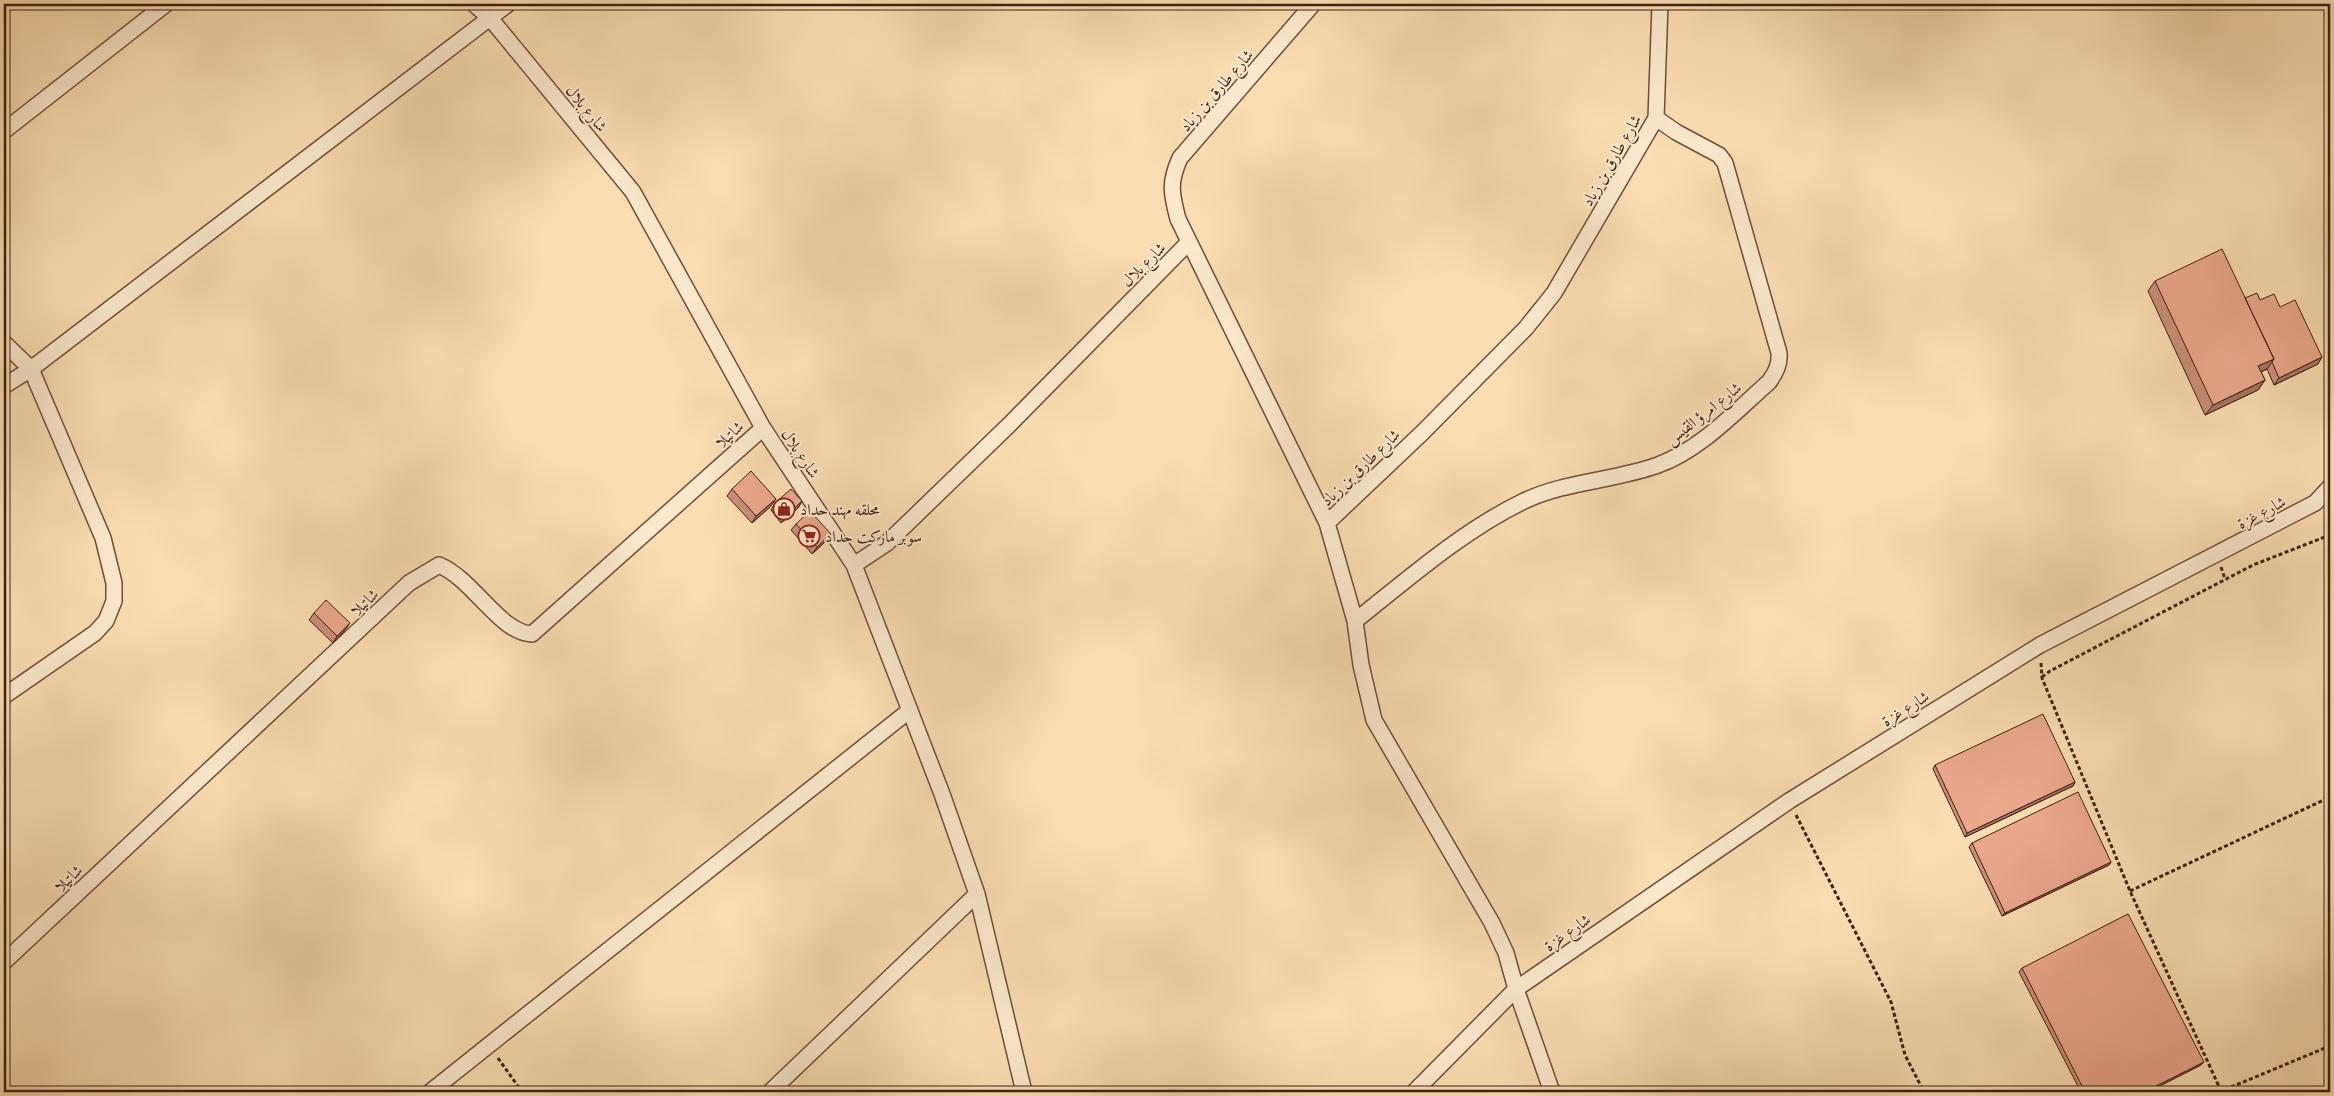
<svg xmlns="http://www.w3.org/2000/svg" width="2334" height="1096" viewBox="0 0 2334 1096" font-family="'Gentium Book Plus',Amiri,serif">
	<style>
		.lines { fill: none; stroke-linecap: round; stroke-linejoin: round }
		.minor-casing { stroke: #704e3a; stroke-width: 18 }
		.path { stroke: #411f12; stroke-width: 3; stroke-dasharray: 4 2.5; stroke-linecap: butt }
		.minor { stroke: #fce9cd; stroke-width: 15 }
		.wall { fill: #ca9079; stroke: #411f12 }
		.shaded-wall { fill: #a47663; stroke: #411f12 }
		.building { fill: #eba88d; stroke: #411f12 }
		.labels { text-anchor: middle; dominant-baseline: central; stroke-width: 4; stroke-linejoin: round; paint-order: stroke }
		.street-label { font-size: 16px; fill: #411f12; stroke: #fce9cd }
		.poi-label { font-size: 16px; fill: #411f12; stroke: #fce9cd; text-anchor: start }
	</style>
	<rect width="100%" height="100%" fill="#fbddb2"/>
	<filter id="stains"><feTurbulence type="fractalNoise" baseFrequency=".004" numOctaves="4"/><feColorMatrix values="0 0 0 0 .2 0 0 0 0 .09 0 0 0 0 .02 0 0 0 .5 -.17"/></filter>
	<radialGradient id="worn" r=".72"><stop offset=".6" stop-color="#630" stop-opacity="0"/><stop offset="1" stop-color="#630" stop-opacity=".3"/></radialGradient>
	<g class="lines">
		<g class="minor-casing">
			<path id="minor" d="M474,4l16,14 143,174 130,236 91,137 33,-22 122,-118 180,-183
				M1313,4l-133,154c-11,24 -9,35 -2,61l149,304 95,-90 104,-105 28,-35 102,-175 4,-114
				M4,131l162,-127
				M4,343l27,26 72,169 11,45v18l-8,20 -11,12 -91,63
				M4,386l27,-17 477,-365
				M1327,523l28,98 6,44 13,55 118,203 14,30 10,36 -102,103
				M1355,621c53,-42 106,-89 167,-119 43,-21 92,-21 136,-37 42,-15 78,-54 111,-83 7,-10 11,-18 10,-29l-54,-190 -6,-8 -43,-23 -20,-14
				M977,894l47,198
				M4,962l405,-379 30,-18c34,14 61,68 93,69l231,-206
				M430,1092l480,-382
				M770,1092l207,-198 -35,-100 -88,-229
				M1552,1092l-36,-103 273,-188 251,-156 275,-142 15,-16"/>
		</g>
		<path class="path" d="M2221,567l4,12
			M2041,663l1,15 88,213 91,200
			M2042,677l8,-6 203,-106 77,-30
			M1796,815l95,187 14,53 19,37
			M2130,891l200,-94
			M498,1058l24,34
			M2219,1092l111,-46"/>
		<use href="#minor" class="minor"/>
	</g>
	<path class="wall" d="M2155,281l105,19 58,64 -44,21 -7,-16 -6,3 4,8 -7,10 -53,25 -57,-124z
		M732,489l39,17 -19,17 -25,-27z
		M802,501l-4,7 -17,15 -10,-13 4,-7z
		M796,524l30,17 -14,13 -21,-24z
		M314,613l31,17 -12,13 -24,-23z
		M1935,765l140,17 -2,4 -108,51 -32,-68z
		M1972,843l139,19 -2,3 -107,51 -33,-69z
		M2022,968l182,94 -3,3 -53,27h-67l-62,-120z"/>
	<path class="shaded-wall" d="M2322,357l-4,7 -44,21 5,-7z
		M2274,359l-7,10 -16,7 7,-10z
		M2265,380l-7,10 -53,25 8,-10z
		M776,499l-5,7 -19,17 4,-7z
		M802,501l-4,7 -17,15 5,-7z
		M831,534l-5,7 -14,13 5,-7z
		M350,623l-5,7 -12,13 4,-7z
		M2075,782l-2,4 -108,51 2,-4z
		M2111,862l-2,3 -107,51 3,-3z
		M2204,1062l-3,3 -53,27h-4z"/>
	<path class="building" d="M2222,249l52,110 -16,7 7,14 -52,25 -58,-124z
		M2257,293l3,7 14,-6 6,13 15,-7 27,57 -43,21 -7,-16 2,-3 -29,-61z
		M751,471l25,28 -20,17 -24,-27z
		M791,489l11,12 -16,15 -11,-13z
		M810,511l21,23 -14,13 -21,-23z
		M326,600l24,23 -13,13 -23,-23z
		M2043,714l32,68 -108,51 -32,-68z
		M2078,792l33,70 -106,51 -33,-70z
		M2128,914l76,148 -60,30h-59l-63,-124z"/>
	<defs>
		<g id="shop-ring" transform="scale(1.125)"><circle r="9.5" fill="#fce9cd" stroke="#8f2418" stroke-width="1.5"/><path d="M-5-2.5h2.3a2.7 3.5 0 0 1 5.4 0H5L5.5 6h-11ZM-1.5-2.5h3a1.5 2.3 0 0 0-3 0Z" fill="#8f2418"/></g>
		<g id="supermarket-ring" transform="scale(1.125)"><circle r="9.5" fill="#fce9cd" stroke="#8f2418" stroke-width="1.5"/><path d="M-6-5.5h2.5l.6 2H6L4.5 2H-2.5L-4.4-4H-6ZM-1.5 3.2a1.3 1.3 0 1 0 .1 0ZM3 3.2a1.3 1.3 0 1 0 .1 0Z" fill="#8f2418"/></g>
	</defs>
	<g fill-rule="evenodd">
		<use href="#shop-ring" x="784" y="509"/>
		<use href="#supermarket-ring" x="809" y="536"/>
	</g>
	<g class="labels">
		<g class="street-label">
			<text transform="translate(1216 90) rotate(-49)">شارع طارق بن زياد</text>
			<text transform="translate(587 108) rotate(51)">شارع بلال</text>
			<text transform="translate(1611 160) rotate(-60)">شارع طارق بن زياد</text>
			<text transform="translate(1143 264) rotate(-45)">شارع بلال</text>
			<text transform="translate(1703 413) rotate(-38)">شارع امرؤ القيس</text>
			<text transform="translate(729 434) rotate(-42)">شاتيلا</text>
			<text transform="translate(801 453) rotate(56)">شارع بلال</text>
			<text transform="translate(1360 467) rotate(-44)">شارع طارق بن زياد</text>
			<text transform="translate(2261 512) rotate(-28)">شارع غزة</text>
			<text transform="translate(364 602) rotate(-43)">شاتيلا</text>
			<text transform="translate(1905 708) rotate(-32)">شارع غزة</text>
			<text transform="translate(68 878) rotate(-43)">شاتيلا</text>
			<text transform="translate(1567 932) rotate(-35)">شارع غزة</text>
		</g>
		<g class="poi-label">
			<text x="800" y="509">محلقه مهند حداد</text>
			<text x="825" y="536">سوبر ماركت حداد</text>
		</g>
	</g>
	<rect width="2334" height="1096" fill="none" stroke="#fbddb2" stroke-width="20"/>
	<rect x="5" y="5" width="2324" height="1086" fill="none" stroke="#411f12" stroke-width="2.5"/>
	<rect x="10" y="10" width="2314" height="1076" fill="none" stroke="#411f12"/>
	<rect width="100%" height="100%" filter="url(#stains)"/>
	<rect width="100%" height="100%" fill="url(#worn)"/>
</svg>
